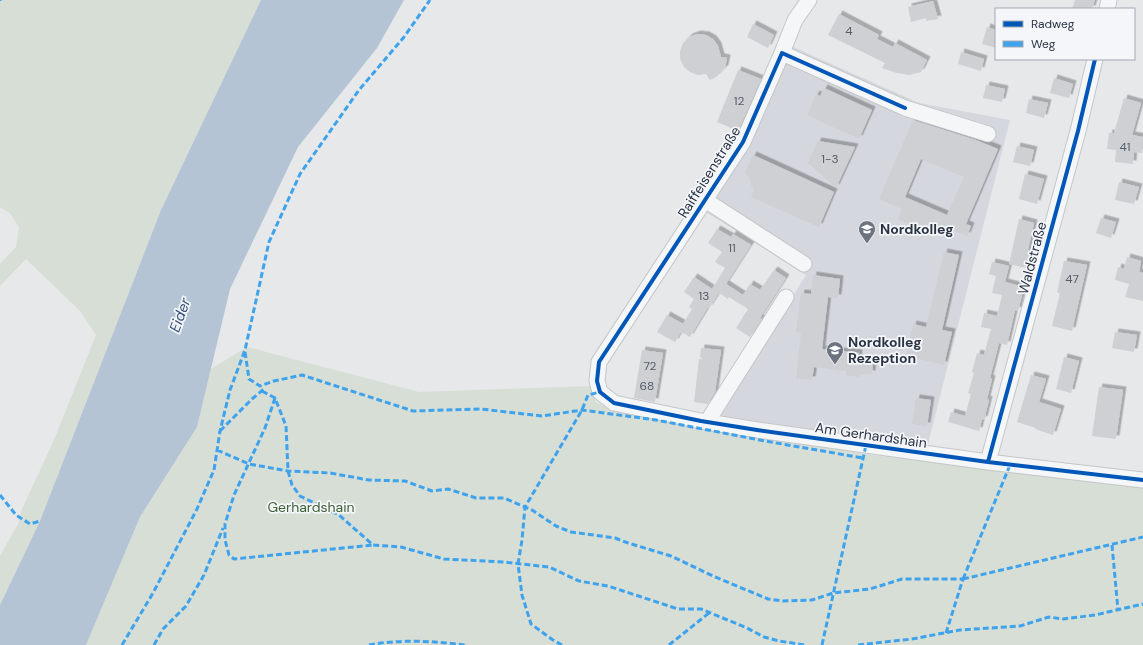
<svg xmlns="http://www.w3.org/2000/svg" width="1143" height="645" viewBox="0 0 1143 645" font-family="'DM Sans',sans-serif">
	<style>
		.built { fill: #d4d7dd }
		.green { fill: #d6ded6 }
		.water { fill: #b4c4d5 }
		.building { fill: #ced0d3; fill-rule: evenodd; filter: url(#shadow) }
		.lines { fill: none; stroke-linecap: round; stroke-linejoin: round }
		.minor-casing { stroke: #c4c6c8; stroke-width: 17 }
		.minor { stroke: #f5f6f7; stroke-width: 15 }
		.quiet { stroke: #3ea3ec; stroke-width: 3; stroke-dasharray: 6 3; stroke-linecap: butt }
		.cycleway-casing { stroke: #f4f6f9; stroke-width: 6 }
		.cycleway { stroke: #0057b8; stroke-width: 4 }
		.labels { text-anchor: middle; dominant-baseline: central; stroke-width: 3.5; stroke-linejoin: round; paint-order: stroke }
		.number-label { font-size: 12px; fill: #545c69 }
		.street-label { font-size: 14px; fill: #2b3445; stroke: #f4f6f9 }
		.poi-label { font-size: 14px; font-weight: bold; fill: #2b3445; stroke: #f4f6f9; text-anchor: start }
		.park-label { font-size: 14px; fill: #3f6138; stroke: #f4f6f9 }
		.water-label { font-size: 15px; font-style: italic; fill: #34527a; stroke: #f4f6f9 }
	</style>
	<defs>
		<filter id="shadow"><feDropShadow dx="3.5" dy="-3.5" stdDeviation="0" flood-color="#0004"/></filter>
	</defs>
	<rect width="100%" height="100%" fill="#e6e8ea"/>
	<path class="built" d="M791,46l128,57 91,17 -83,328 -211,-28 90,-145 -100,-63z"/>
	<path class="green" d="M0,0h261l-100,210 -121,311 -40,84v-49l18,-32 4,-15 32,-69 42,-105 -16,-24 -54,-52 -26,27v-22l16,-17 3,-20 -9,-14 -10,-6z
		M247,347l172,45 171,-6 6,16 18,9 257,44 272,31v159h-1057l54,-128 57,-90 14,-58z"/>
	<path class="water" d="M261,0h143l-27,48 -79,99 -68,142 -33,138 -57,90 -54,128h-86v-40l40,-84 121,-311z"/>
	<path class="building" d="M1075,0h20l-3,9h-20z
		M933,1l5,18 -12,2v-3l-15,4 -3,-15z
		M839,14l40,21 -2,4 16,8 2,-4 32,17 -6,12 -12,3 -12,-2 -15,-5 3,-5 -57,-28z
		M753,24l21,11 -6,13 -21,-11z
		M987,27l9,3v18l-14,-4z
		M697,34l9,1 7,4 5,7 3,11 6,1 -2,10 -9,9 -6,3 -4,-6 -8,1 -8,-3 -6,-5 -4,-8v-8l3,-8 6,-6z
		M961,52l23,7 -3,12 -23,-7z
		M738,70l23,9 -23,52 -21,-9z
		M1054,78l19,6 -4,14 -19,-5z
		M986,85l19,4 -3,13 -19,-4z
		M824,88l48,22 -13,29 -52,-24 9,-21 4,2z
		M1124,98l17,5 -9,32 11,2 -1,16 -8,-1 -1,12 -18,-2 1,-12 -9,-1 2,-16h5z
		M1029,99l19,4 -4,15 -18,-5z
		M913,120l63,20 22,9 -32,75 5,2 -4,10 -30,-12 -5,10 -34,-15 4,-10 -23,-10zM921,159l43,18 -17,38 -42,-18z
		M818,141l37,6 -19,41 -28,-25z
		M1017,146l17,4 -4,16 -17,-4z
		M753,155l81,37 -15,35 -68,-30 3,-8 -3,-4 -1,-6 -5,-7z
		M1025,174l19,5 -7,25 -18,-5z
		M1119,182l20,5 -5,17 -19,-4z
		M1101,218l15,4 -5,16 -15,-5z
		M1019,219l15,4 -6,27h2l-4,18 -17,-4z
		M717,229l14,8 2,-3 18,11 -25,39 17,11 7,-11 10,6 14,-20 12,8 -26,40 2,1 -12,18 -14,-9 12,-19 -19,-12 -1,2 -9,-6 -10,15 -1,-1 -18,30 -9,-5 -6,10 -18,-10 10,-17 16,9 9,-15 -3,-2 5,-8 -10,-7 10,-15 18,12 13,-21 -10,-6 7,-10 -14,-9z
		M944,252l15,3 -17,75 10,2 -8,33 -38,-9 7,-32 13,3z
		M1127,257l14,4 -2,11 4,1v28l-18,-4 4,-13 -14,-4 3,-13 6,2z
		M1064,261l23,4 -15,66 -20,-5 8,-33h-3z
		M992,262l17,4 -4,16 19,5 -6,24 -3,-1 -8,35 -8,-2 -9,35 2,1 -5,20 2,1 -5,20 -2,-1 -3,12 -31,-9 3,-10 14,4 6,-22 -3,-1 6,-20 -2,-1 5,-19 7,2 7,-26 -10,-2 3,-14 13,3 5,-21 -10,-2 4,-17 -7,-2z
		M813,275l27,4 -2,19 -10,-1 -6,52 37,4 -1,8 15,1 -1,12 -11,-1 -1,4 -14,-2v-4l-32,-4 -2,13 -16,-1 5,-46 -5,-1 5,-39 10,1z
		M1115,332l22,3 -3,17 -22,-4z
		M701,348l20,2 -6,42 -7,12 -14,-2 5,-43 5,1 -4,-3z
		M642,350l21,3 -8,49 -21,-4z
		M1064,357l15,4 -8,32 -15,-4z
		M1031,375l15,4 -7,23 22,7 -8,26 -18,-6 1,-1 -19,-6z
		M1099,387l24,3 -7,49 -24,-3z
		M916,398l15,2 -4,26 -15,-2z"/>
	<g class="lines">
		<g class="minor-casing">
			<path id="minor" d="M1107,9l2,-9
				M782,53l13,-33 14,-20
				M988,134l-83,-26 -123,-55 -39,89 -144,220 -2,19 3,11 14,11 87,18 56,9 231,32 155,18
				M705,200l99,64
				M707,422l79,-125
				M988,462l90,-331 17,-72"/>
		</g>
		<use href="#minor" class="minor"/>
		<path class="quiet" d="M0,1v-1
			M245,352l4,27 11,7 14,-5 28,-6 111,36 68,-2 61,7 40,-6 74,10 109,21 98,17
			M262,391l13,7 11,28 2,45 4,14 8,11 39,19 34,30 28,2 43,12 60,3 45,5 30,14 29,5 70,23h23l46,19 17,9 15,4 26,4
			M275,398l-10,30 -31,67 -9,29v16l4,15 5,4 139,-14
			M220,431l32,-32 13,-11
			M217,450l32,14 39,7 42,2 39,7 36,1 27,10 16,-2 28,9h28l28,12 24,16 15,6 44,6 13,5 43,13 42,20 55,23 15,2 29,-1 21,-7 37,-4 32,-10h61l-17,54
			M0,495l16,20 14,9 10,-3
			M1112,545l6,65
			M963,579l180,-42
			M963,579l47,-114
			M122,645l31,-52 44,-84 17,-39 6,-39 10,-41 15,-40 24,-108 31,-68 59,-84 45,-53 26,-37
			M154,645l9,-16 23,-23 18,-31 19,-47
			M369,645c31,-6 65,-4 96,0
			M562,645l-9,-5 -22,-16 -9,-29 -4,-31 4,-24 3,-33 57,-97 6,-15 12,-3
			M669,645l40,-32
			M822,645l44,-200
			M858,645l54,-6 48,-9 60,-4 29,-9 14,2 32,-4 48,-11"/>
		<g class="cycleway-casing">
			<path id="cycleway" d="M905,108l-123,-55 -39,89 -144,220 -2,19 3,11 14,11 87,18 56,9 231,32 155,18
				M988,462l90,-331 17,-72"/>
		</g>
		<use href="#cycleway" class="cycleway"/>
	</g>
	<defs>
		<g id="university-pin" transform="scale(0.9)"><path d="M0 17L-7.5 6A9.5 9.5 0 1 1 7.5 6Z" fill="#6c737f" stroke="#f4f6f9"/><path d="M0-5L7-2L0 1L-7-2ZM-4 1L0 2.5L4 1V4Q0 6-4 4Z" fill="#fff"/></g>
	</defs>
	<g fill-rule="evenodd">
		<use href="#university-pin" x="867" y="229"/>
		<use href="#university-pin" x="835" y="350"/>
	</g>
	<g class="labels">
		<g class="number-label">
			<text x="849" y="31">4</text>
			<text x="739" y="101">12</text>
			<text x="1125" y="147">41</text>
			<text x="830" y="159">1-3</text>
			<text x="732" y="248">11</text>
			<text x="1072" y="279">47</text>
			<text x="704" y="296">13</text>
			<text x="650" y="366">72</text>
			<text x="647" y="386">68</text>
		</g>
		<g class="street-label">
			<text transform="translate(709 172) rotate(-58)">Raiffeisenstraße</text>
			<text transform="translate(1032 258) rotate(-75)">Waldstraße</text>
			<text transform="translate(871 435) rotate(8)">Am Gerhardshain</text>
		</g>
		<g class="poi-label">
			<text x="880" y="229">Nordkolleg</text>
			<text x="848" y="342">Nordkolleg<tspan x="848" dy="16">Rezeption</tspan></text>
		</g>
		<g class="park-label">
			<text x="311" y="507">Gerhardshain</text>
		</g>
		<g class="water-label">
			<text transform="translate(180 315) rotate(-70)">Eider</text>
		</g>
	</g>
	<rect x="995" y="8" width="140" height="52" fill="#f4f6f9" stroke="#a4a8b1"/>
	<rect x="1003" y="21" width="20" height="6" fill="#0057b8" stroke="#a4a8b1"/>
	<text x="1031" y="28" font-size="12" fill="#2b3445">Radweg</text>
	<rect x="1003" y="41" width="20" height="6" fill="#3ea3ec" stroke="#a4a8b1"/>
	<text x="1031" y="48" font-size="12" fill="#2b3445">Weg</text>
</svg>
